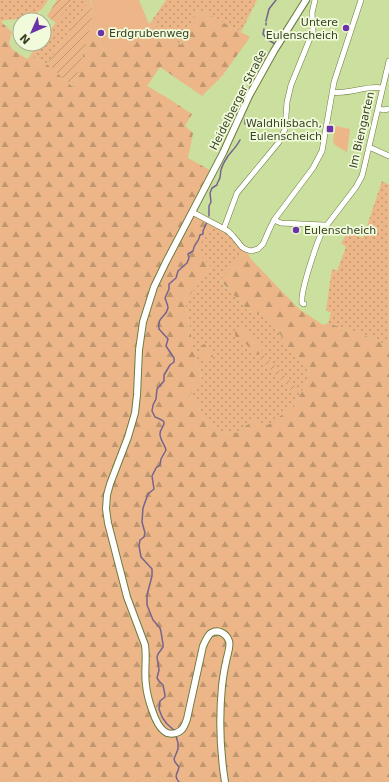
<svg xmlns="http://www.w3.org/2000/svg" width="389" height="782" viewBox="0 0 389 782" font-family="'DejaVu Sans',sans-serif">
	<style>
		.grass { fill: url(#grass-dots) }
		.forest { fill: url(#forest-firs) }
		.park { fill: #ecb688 }
		.garden { fill: url(#garden-furrows) }
		.lines { fill: none; stroke-linecap: round; stroke-linejoin: round }
		.stream { stroke: #76648e; stroke-width: 1.5 }
		.minor-casing { stroke: #6b7c3f; stroke-width: 6 }
		.tertiary-casing { stroke: #6b7c3f; stroke-width: 8 }
		.minor { stroke: #fff; stroke-width: 5 }
		.tertiary { stroke: #fff; stroke-width: 6 }
		.poi-dot { fill: #6c32a8; stroke: #f1fbdb; stroke-width: 1.5 }
		.labels { text-anchor: middle; dominant-baseline: central; stroke-width: 3.5; stroke-linejoin: round; paint-order: stroke }
		.poi-label { font-size: 11px; fill: #394126; stroke: #f1fbdb; text-anchor: end }
		.street-label { font-size: 11px; fill: #394126; stroke: #f1fbdb }
	</style>
	<defs>
		<pattern id="grass-dots" width="8" height="8" patternUnits="userSpaceOnUse"><rect width="8" height="8" fill="#ecb688"/><path d="M2 2h.1M6 6h.1" fill="none" stroke="#c0966f" stroke-width="1.8" stroke-linecap="round"/></pattern>
		<pattern id="forest-firs" width="22" height="20" patternUnits="userSpaceOnUse"><rect width="22" height="20" fill="#ecb688"/><path d="M5 1l3.5 6h-7zM16 11l3.5 6h-7z" fill="#c0966f"/></pattern>
		<pattern id="garden-furrows" width="10" height="10" patternUnits="userSpaceOnUse"><rect width="10" height="10" fill="#ecb688"/><path d="M-1 1l2-2M0 10L10 0M9 11l2-2" fill="none" stroke="#c0966f"/></pattern>
	</defs>
	<rect width="100%" height="100%" fill="#cbdf9e"/>
	<path class="grass" d="M0,0h48l-6,9 -7,5 -15,5 -15,1 -4,2 -1,-1z
		M73,0h17l-43,64 -17,-8 3,-5 -9,-5 1,-2h3l7,4v2l4,-6h5v-6z
		M166,0h91l-16,32 -43,-23 -17,36 -30,-23z
		M382,181l7,4v161l-18,-8 -43,-15 3,-10 -5,-3 6,-41 5,2 9,-24 -5,-4 7,-11 15,6z
		M211,225l13,3 23,23 -27,30 13,13 15,17 16,3 16,20 10,16 20,17 -3,15 -13,24 -26,20 -15,-5 -19,13 -10,-1 -21,-15 -5,-13 -9,-9 13,-19 -8,-25 -9,-51 27,-33 -16,-16z"/>
	<path class="forest" d="M198,9l52,28 -27,38 -21,21 -42,-29 -13,19 19,11 26,17 -7,12 8,7 -5,25 27,15 -19,38 5,8 10,6 -14,27 15,16 -27,33 9,51 8,26 -13,18 9,9 5,13 21,15 10,1 19,-13 15,4 26,-19 13,-24 3,-15 -20,-17 -10,-16 -16,-20 -16,-3 -15,-17 -13,-14 27,-29 3,7 49,51 24,16 5,-2 43,15 18,8v436h-389v-761l12,11 -3,11 3,6 15,10 3,-3 17,8 26,23 8,-24 9,-37 17,30 13,-10h9l8,-7 15,-8 -3,-7 2,-2 30,23z
		M240,325l24,23 -5,6 -4,1 -9,-11 -10,-7 -2,-5z
		M204,344l4,1c3,4 6,11 4,16 -2,0 -6,2 -8,1 -4,-1 -6,-8 -5,-12 1,-3 2,-4 5,-6z"/>
	<path class="park" d="M91,0h48l10,24 3,9c-10,5 -12,1 -17,12l-6,1h-9l-3,4 -10,6 -17,-30 2,-7 -2,-10 2,-1z
		M336,126l14,3 -3,23c-17,-9 -15,-7 -11,-26z"/>
	<path class="garden" d="M57,0h16l-17,23 -9,-7z
		M90,0l2,8 -2,2 2,9 -11,44 -8,24 -26,-23z
		M264,355l34,34 -4,4 -34,-34z"/>
	<g class="lines">
		<path class="stream" d="M266,21l3,-12 7,-9
			M266,25v-2
			M264,29l-1,5 4,5 8,5
			M245,119v5
			M209,216v-10l2,-4 -1,-9 2,-5 5,-3c0,-2 1,-3 2,-5 2,-3 1,-7 2,-10 1,-4 5,-11 7,-14 4,-5 9,-10 12,-16
			M175,731l-8,-7 -5,-7 -3,-8 1,-8 5,-4v-2l-2,-10 -4,-4 -2,-3 2,-8 -2,-13 1,-3 5,-7v-3l-2,-12 -1,-4 -7,-8 -6,-15v-10l5,-19v-7l-11,-12 -2,-11 1,-6 4,-3 1,-4 -3,-11 1,-14 5,-14 6,-5 -2,-13 4,-8 4,-3 1,-6 5,-9c-1,-5 -6,-10 -6,-16 0,-9 12,-11 -5,-17l-3,-6 1,-6 3,-6 1,-10 7,-8v-6l6,-10 4,-3v-4l-8,-12 2,-7 -9,-10c-2,-13 7,-11 9,-21 0,-3 -2,-7 -3,-10l4,-9v-5l7,-6 2,-7 9,-8 2,-5 -1,-4 5,-3c1,-9 6,-8 7,-16l3,-1v-3l4,-9
			M176,736l2,7v6l-4,10 1,3 4,5c-1,7 -6,8 0,15"/>
		<g class="minor-casing">
			<path id="minor" d="M332,92c16,3 34,-7 50,-4
				M378,108l5,2 6,-1
				M369,147l20,9
				M192,212l36,19 5,5 9,11 3,2 6,2 7,-2 5,-5 7,-16 4,-8 39,-52 9,-17 12,-69 27,-82
				M274,220l7,3 42,2h4l29,-38 6,-11 2,-8 25,-107
				M224,228l13,-35 42,-51 3,-6 3,-7 2,-27 4,-17 22,-54 -1,-18 3,-13
				M304,304l-2,-1c-2,-11 11,-47 15,-59 2,-6 6,-12 6,-19"/>
		</g>
		<g class="tertiary-casing">
			<path id="tertiary" d="M225,782c-5,-31 -6,-64 -3,-96 1,-8 2,-16 4,-24 1,-7 5,-15 3,-21 -3,-8 -11,-12 -18,-8 -4,3 -6,9 -8,13l-16,73c-2,6 -4,12 -11,14 -4,1 -9,1 -12,-2 -9,-6 -17,-35 -18,-46 -2,-13 1,-27 -1,-40l-18,-48 -19,-74 -2,-14 1,-14 3,-11 18,-47 7,-24 2,-18 2,-45 4,-28 11,-35 12,-25 57,-109 26,-57 25,-45 32,-51"/>
		</g>
		<use href="#minor" class="minor"/>
		<use href="#tertiary" class="tertiary"/>
	</g>
	<g class="poi-dot">
		<circle cx="346" cy="28" r="4"/>
		<circle cx="101" cy="33" r="4"/>
		<rect x="326" y="125" width="8" height="8" rx="2"/>
		<circle cx="296" cy="230" r="4"/>
	</g>
	<g class="labels">
		<g class="poi-label">
			<text x="338" y="22">Untere<tspan x="338" dy="13">Eulenscheich</tspan></text>
			<text x="109" y="33" text-anchor="start">Erdgrubenweg</text>
			<text x="322" y="123">Waldhilsbach,<tspan x="322" dy="13">Eulenscheich</tspan></text>
			<text x="304" y="230" text-anchor="start">Eulenscheich</text>
		</g>
		<g class="street-label">
			<text transform="translate(238 100) rotate(-63)">Heidelberger Straße</text>
			<text transform="translate(362 130) rotate(-77)">Im Biengarten</text>
		</g>
	</g>
	<g transform="translate(32 32) rotate(225)"><circle r="19" fill="#f1fbdb" stroke="#a7b193"/>
	<path d="M0-3L7 15L0 10L-7 15Z" fill="#6c32a8"/>
	<text y="-6" font-size="11" font-weight="bold" text-anchor="middle" fill="#394126">N</text>
	</g>
</svg>
